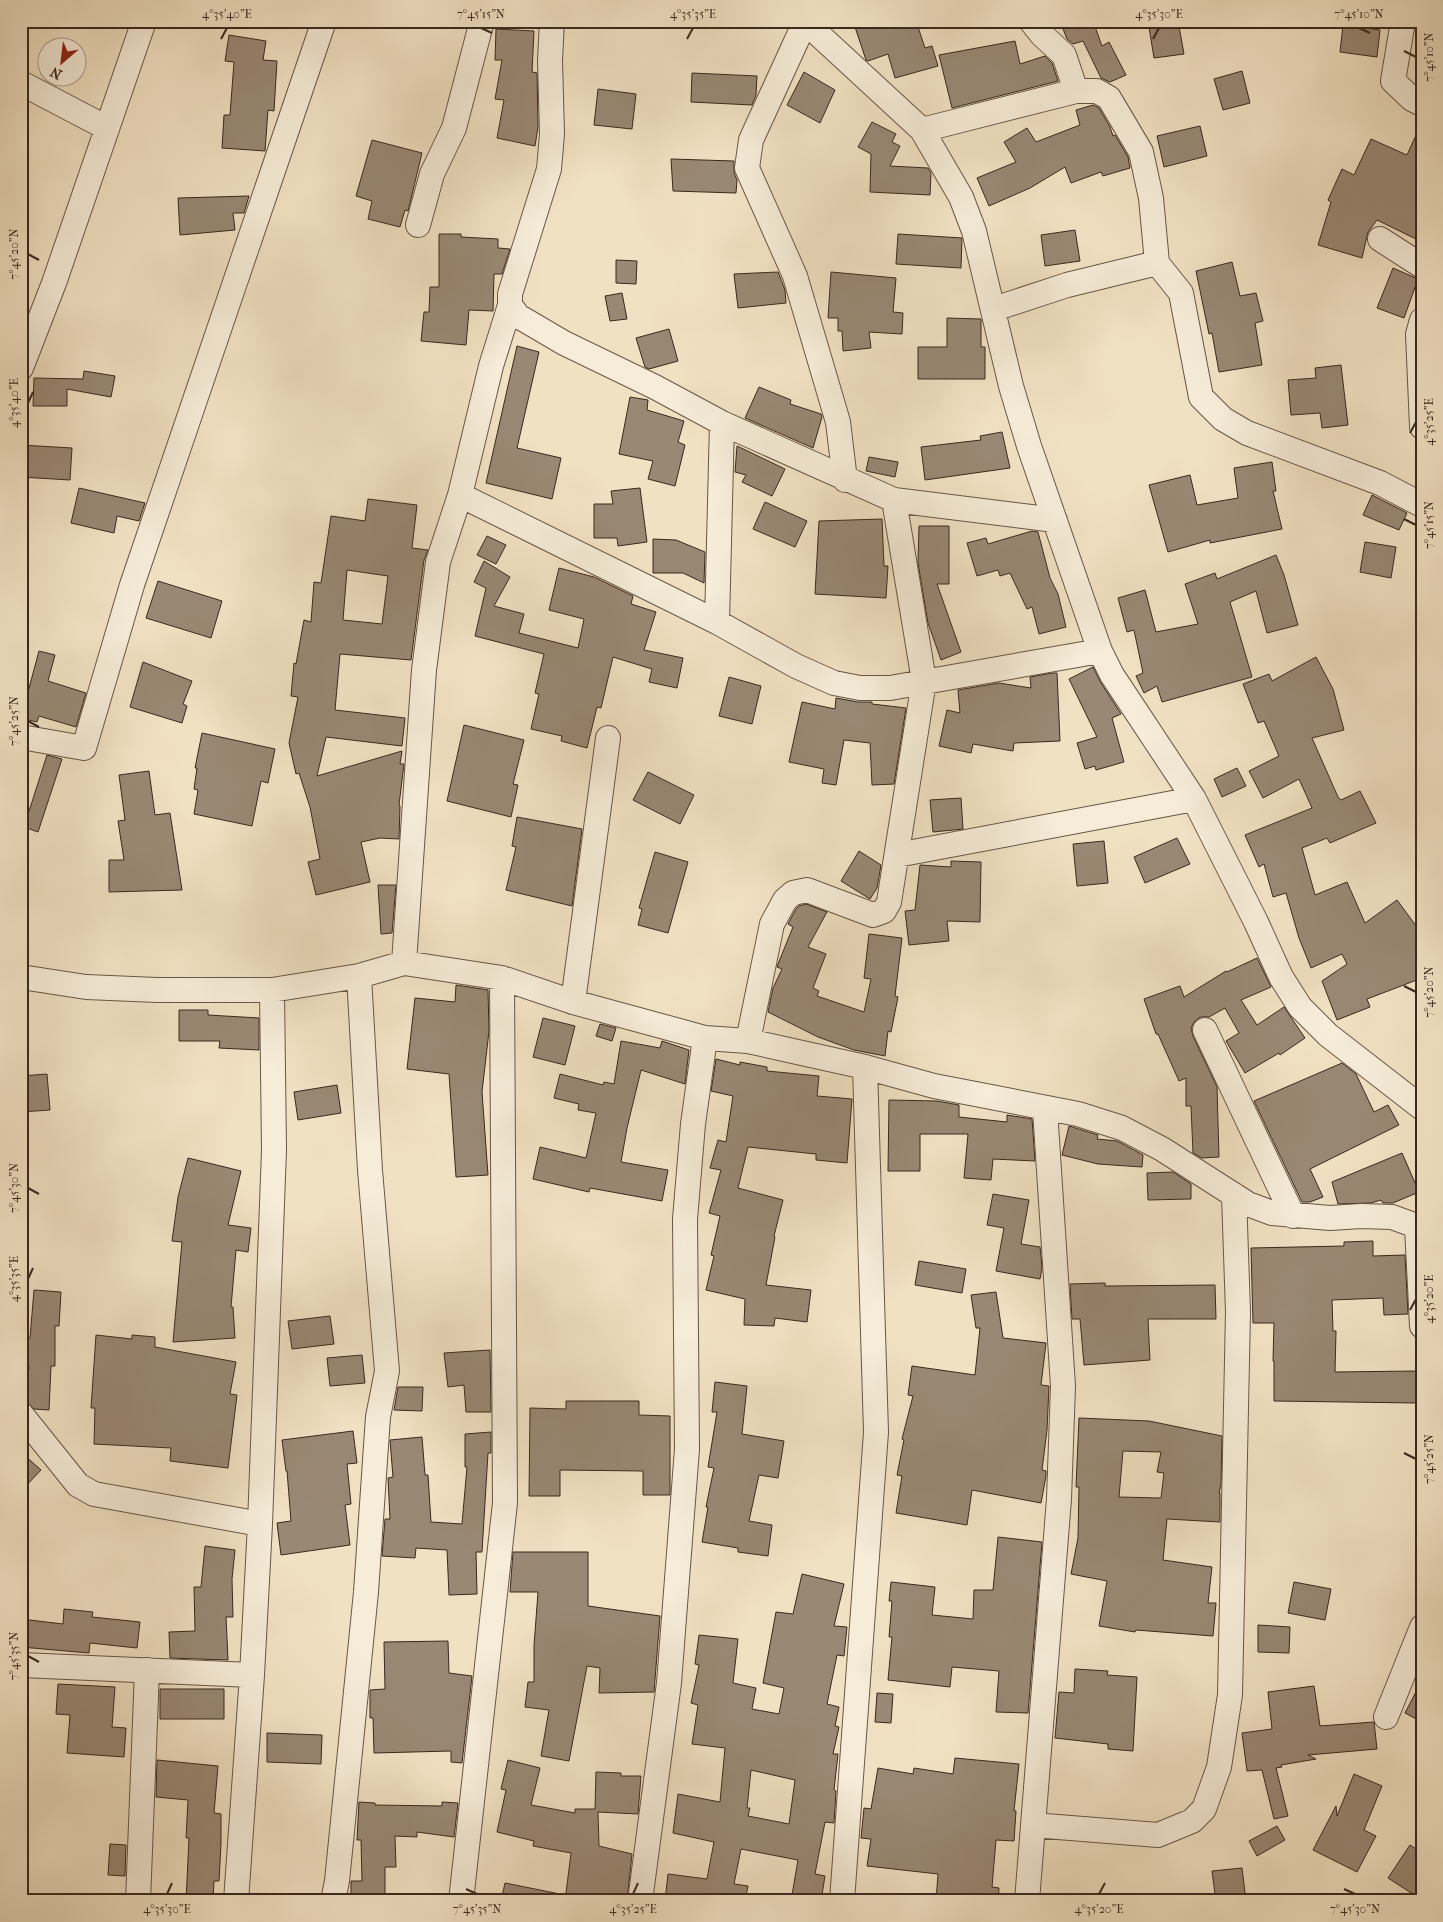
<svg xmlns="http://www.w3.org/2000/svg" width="1443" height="1922" viewBox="0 0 1443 1922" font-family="'IM FELL French Canon',serif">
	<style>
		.building { fill: #998874; stroke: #3a281e; fill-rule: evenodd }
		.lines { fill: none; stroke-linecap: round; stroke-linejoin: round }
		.minor-casing { stroke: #685647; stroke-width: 26 }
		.minor { stroke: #f6ecd8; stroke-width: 24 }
		.ticks { fill: none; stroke: #3a281e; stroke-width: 2 }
		.neatline { fill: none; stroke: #3a281e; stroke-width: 2 }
		.ticks-label { font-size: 12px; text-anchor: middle; fill: #3a281e }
	</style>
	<rect width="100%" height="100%" fill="#f1e1c3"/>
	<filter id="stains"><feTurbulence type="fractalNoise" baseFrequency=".004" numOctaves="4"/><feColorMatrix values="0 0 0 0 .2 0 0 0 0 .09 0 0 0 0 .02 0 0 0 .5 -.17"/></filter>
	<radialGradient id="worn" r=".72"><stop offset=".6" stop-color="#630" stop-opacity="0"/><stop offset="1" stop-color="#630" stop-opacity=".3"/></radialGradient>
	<path class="building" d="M853,21h63l9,27 7,-2 6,20 -43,12 -7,-24 -20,7 -2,-1z
		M1060,21h33l9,25 7,-4 17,33 -16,7 -9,-4 -18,-37 -10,3 -6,-5z
		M1148,21h30l6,33 -30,4z
		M1343,25l37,5 -3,27 -37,-5z
		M496,29l38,2 -2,41 5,1 1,54 -3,19 -38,-8 7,-38 -9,-1 7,-39h-7z
		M229,35l37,6 -3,19 14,1 -3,50 -6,-1 -3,41 -43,-3 2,-33h6l4,-53 -9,-1z
		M1015,41l5,23 25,-8 7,7 6,18 -106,27 -13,-53z
		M1242,71l8,32 -27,7 -9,-31z
		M804,72l31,18 -15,33 -33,-18z
		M692,73l65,3 -1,19 -4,10 -61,-3z
		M598,89l38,5 -4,35 -38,-4z
		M1093,105l6,3 11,19 3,9 2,-1 13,22 2,11 -27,8 -2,-4 -30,11 -6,-16 -35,21 -41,18 -12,-28 39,-16 -12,-20 23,-14 9,14 44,-17 -4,-15z
		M872,122l24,12 -4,8 8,4 -10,20 38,2 3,5 -1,22 -60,-3 1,-38 -13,-7z
		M1422,122v120l-45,-22 -9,12 -6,26 -44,-13 13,-43 -3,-2 14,-31 12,6 17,-36 36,16z
		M1200,126l7,30 -43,11 -7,-31z
		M372,140l50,13 -14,58 -3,-1 -5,17 -32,-8 4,-18 -16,-5z
		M671,159l63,2v12l3,7 -1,13 -63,-2z
		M249,196l-5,17h-11l2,17 -55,5 -2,-37z
		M1075,230l5,31 -35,5 -4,-31z
		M439,234h22v3l37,2v9l12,1 -8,25h-8l-1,37 -24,-1 -3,35 -45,-4 3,-29h5l1,-25h9z
		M898,234l64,4 -1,30 -65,-4z
		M616,260l21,1 -1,23 -20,-1z
		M1232,262l8,34 16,-3 7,28 -8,2 7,42 -43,7 -7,-39 -3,1 -13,-63z
		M1393,268l25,11 -14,39 -27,-10z
		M778,272l7,18 1,13 -48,5 -4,-34z
		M831,272l65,6 -3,34 10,1 -1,21 -33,-2 2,16 -28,3 -1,-20h-4v-13h-10z
		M622,293l5,26 -17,2 -5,-25z
		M947,318l34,1v28h4v32h-67v-32h29z
		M669,329l9,32 -29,8 -4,-2 -9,-29z
		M517,346l22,6 -22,96 44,10 -9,41 -66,-16z
		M1341,365l7,60 -26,3 -2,-15 -29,2 -3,-35 28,-2 -1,-10z
		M84,371l31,5 -4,21 -44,-8v17h-34l1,-28 49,1z
		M759,387l32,13 -1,4 31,10 1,3 -9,31 -68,-30z
		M630,397l18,3 -1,10 37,11 -6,21 7,3 -10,41 -27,-7 5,-18 -34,-7z
		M1002,432l8,36 -85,12 -4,-33 60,-7 -1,-4z
		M21,445l51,3 -2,32 -49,-3z
		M737,446l48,23 -13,27 -30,-14 4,-7 -11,-3z
		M869,457l29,5 -3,15 -29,-6z
		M1272,462l4,29h-3l9,38 -72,14v-3l-42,12 -19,-67 41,-10 7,30 41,-7 -4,-30z
		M79,488l66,15 -6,18 -22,-5 -3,17 -43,-10z
		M640,488l7,54 -29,4 -1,-8h-23v-34h19l-2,-13z
		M1372,495l35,18 -8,17 -36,-15z
		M368,499l49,6 -5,43 16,2 -4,10 -13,100 -71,-6 -5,56 70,8 -3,28 -76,-9 -9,39 85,-25 -2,13h4l-5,41 1,1 -1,33 -19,-1 -19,4 9,40 -54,13 -8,-33 12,-3 -10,-52 -11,-34 -3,1 -7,-31 9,-46 -7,-1 3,-33 2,1 8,-44 7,2 3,-40 7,1 10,-67 34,5zM347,570l41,6 -6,48 -39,-4z
		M765,502l42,19 -12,26 -42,-18z
		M882,519l2,47h4l-2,32 -71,-4 4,-73z
		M919,526h30v58h-12l24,68 -20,8 -13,-37 -10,-60z
		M1032,531l6,1 12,46 8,16 8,33 -27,7 -7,-27 -5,2 -17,-36 -10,3 -2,-6 -21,6 -10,-33 19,-5 2,6z
		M487,536l19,9 -10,19 -19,-9z
		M653,539l23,1 29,12 -1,31 -21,-10h-30z
		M1365,542l31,5 -5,31 -31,-6z
		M1276,555l8,20 14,50 -31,8 -11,-42 -26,11 22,75 -90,25 -5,-16 -13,7 -8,-17 7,-3 -9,-43 -7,2 -9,-34 27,-8 11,42 42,-8 -13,-40 30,-11 2,6z
		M484,561l26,16 -16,29 30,8 -5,19 59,15 6,-29 -35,-9 10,-42 35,9 39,19 -2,8 25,8 -12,38 39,8 -6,30 -28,-6 3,-13 -39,-12 -12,51 -4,-1 -10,41 -26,-7 1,-5 -31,-7 8,-35 -4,-1 9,-39 -69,-18 11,-48 -12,-6z
		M158,581l64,20 -11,37 -65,-20z
		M39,651l16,4 -7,26 38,12 -10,34 -37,-11 -2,6 -16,-4z
		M1316,657l17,32 11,41 -32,8 26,59 3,3 19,-9 16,32 -46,20 -3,-5 -25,10 13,47 32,-13 18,41 32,-23 25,34v44l-55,21 3,8 -33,13 -15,-39 25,-17 -5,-10 -31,14 -12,-30 -13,-45 -13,4 -9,-33 -5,3 -14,-32 67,-27 -13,-29 -36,19 -14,-27 30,-15 -15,-35 -6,2 -15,-39 26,-10 3,7z
		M143,662l49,19 -9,23 4,2 -5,17 -52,-16z
		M1093,667l8,16 20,31 -9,4 12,44 -28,8 -1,-4 -10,3 -8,-26 20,-6 -28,-58z
		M1052,673h5l3,68 -46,2 -1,8 -40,-7 -2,9 -32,-7 8,-36 13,3 -2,-23 41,-7 32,5 -1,-11z
		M729,677l32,9 -9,38 -33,-8z
		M836,698l22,4h14v2l34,4 -12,76 -22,1 -2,-42 -26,-3 -8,45 -14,-2 2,-14 -35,-7 13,-60 33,7z
		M464,725l60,15 -11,44 5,1 -7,32 -64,-16z
		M202,733l73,16 -7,34 -7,-2 -9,45 -58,-12 4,-24 -4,-1 3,-21h-2z
		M47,755l15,4 -24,73 -14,-5z
		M1237,768l9,18 -24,11 -8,-18z
		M149,771l6,44 15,-2 12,77 -73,2v-32h15l-6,-39 7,-1 -6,-45z
		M648,772l46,23 -14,29 -47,-24z
		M961,798l2,31 -30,3 -3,-32z
		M517,817l65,12 -10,77 -66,-16 10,-43 -4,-1z
		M1177,838l13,26 -45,19 -11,-26z
		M1104,841l4,42 -31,3 -4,-42z
		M859,851l22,14 -4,23 -7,11 -29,-18z
		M655,852l33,10 -20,71 -30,-8 4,-16 -3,-1z
		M951,861l30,1 -1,60 -33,-1 2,20 -40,4 -4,-34 10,-1 5,-45 31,2z
		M378,885h18l-4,48 -11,1z
		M806,904l21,8 -19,35 18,7 -13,34 6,3 -2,5 47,16 7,-33 -7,-1 5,-44 33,4 -7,58 3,1 -7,35 -3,-1 -3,25 -31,-6 -36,-13 -50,-25 5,-24 9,-19 -5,-2 1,-3 15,-37 -5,-3 8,-15 3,-3z
		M1257,958l14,29 -30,13 16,25 27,-18 21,31 -25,17 -1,-2 -34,20 -19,-32 13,-8 -14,-25 -16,9h-9l-6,5 -3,6 2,8 24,51 2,70 -17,1 -9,-5 -2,-47h-5v-28l-7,3 -21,-47h-2l-12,-35 36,-13 4,11 42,-26 1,1z
		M456,985l32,5 1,41 -7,61 6,83 -32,2 -7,-103 -42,-5 8,-71 40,4z
		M179,1010h29v5l51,3v32l-40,-2 1,-7h-41z
		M543,1018l32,8 -10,39 -32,-8z
		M600,1024l16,4 -4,13 -16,-5z
		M621,1041l39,7 2,-7 27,9 -4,34 -44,-14 -14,58 -6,34 47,8 -6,31 -72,-13 -1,4 -56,-13 7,-32 46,11 10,-45 -18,-3 1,-6 -25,-6 6,-24 43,11 1,-3 10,2z
		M716,1059l24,6v-3l27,5v4l52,5 -2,20 35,3 -5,64 -31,-3v-6l-68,-7 -10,41 45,12 -9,36 1,1 -9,48 45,5 -4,32 -32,-4 -1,8 -30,-1 1,-26 -39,-9 8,-34 -3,-1 9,-39 -11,-3 12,-43 -11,-2 8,-28 8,2 7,-46 -22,-5z
		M1342,1063l14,11 18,38 14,-7 11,20 -89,44 13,28 -13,5h-8l-48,-101z
		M47,1074l3,36 -29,2v-36z
		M337,1085l4,28 -43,7 -4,-28z
		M889,1100l48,1 22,4v12l48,5v-7l25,4 3,42 -42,-2 -2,21 -27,-2 4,-44h-48v37h-32z
		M1069,1126l29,9 -1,4 20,2 26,14 -1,12 -44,-3 -36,-9z
		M1402,1153l17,39 -26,11h-10l-2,-3 -10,3 -33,1 -6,-22z
		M188,1158l53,13 -13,54 23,3 -3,24 -12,-2 -5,57h2l2,31 -62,4 9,-100 -10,-1 6,-44z
		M1173,1172l18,12v15l-43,1 -1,-27z
		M993,1194l36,6 -8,44 19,3 2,21 -2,11 -44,-8 8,-43 -17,-3z
		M1373,1241v15l32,-1 3,59 -24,1 -1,-17 -51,2 1,31h3l-1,41 81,-1v32l-142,-2v-40h-1l1,-38h-21l-2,-75 93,-2v-4z
		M919,1261l47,8 -4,24 -47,-8z
		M1105,1283v3l110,-1 1,34h-68l2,41 -66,5 -4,-46h-8l-2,-35z
		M34,1290l27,2 -2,34h-4v40h-4l-2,44 -15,-1 -8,-8 3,-35h-8v-28h9z
		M996,1292l7,46 43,5 -5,42 8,1 -2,44 -5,40 4,1v5l-5,27 -69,-13 -5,35 -71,-12 6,-37 -5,-1 7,-35 -2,-1 11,-43 -5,-1 4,-29 63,9 5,-47h-4l-5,-33z
		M330,1316l4,28 -42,5 -4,-28z
		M96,1335l36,4v-4l23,2v10l81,15 -6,32 7,1 -9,73 -58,-7 1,-13 -77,-4 1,-36h-4z
		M490,1350l1,62h-25l-2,-27 -16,2 -4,-34z
		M362,1355l3,28 -35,3 -3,-28z
		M715,1382l32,4 -5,48 42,7 -6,37 -19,-3 -10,46 23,4 -4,31 -30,-4v-4l-36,-6 6,-35h-2l8,-39 -6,-1 9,-55h-5z
		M398,1387h25l-1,24 -28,-1z
		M566,1401h73v14l31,1v79h-27v-24l-83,-1v26h-31l1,-88 36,1z
		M1079,1418l70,3 73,15 -1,49 -2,8h1v29l-53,-3 -4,41 49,7 -4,36h8l-3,33 -77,-6 -1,2 -36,-6 8,-45 -36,-7 7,-36 1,-51h-3zM1123,1451l38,1 -4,20 7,1 -3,25 -42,-1z
		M353,1431l4,32 -10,1 4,40 -6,1 5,40 -69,10 -4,-32 14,-2 -4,-50h-1l-4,-31z
		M491,1432v21h-3l-6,99h-6l1,42 -28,1 -2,-45 -31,-2 -1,10 -33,-2 3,-37h5l-2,-41 5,-1 -3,-37 32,-3 3,38h3l3,47 31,2 5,-57h-2v-33z
		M21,1452l20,18 -20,21z
		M998,1537l44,5 -14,171 -32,-1 3,-41 -47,-4 -2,20 -62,-7 4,-43h-3l3,-36h-3l2,-19 44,5 -3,28 41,4 1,-29h19z
		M205,1546l30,4 -3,29 1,38h-7l2,43 -58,-2 -1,-26 26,-1 -1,-44h7z
		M513,1552h75v54l72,10 -6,76 -55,1 1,-25 -13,-2 -18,95 -28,-5 8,-46 -24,-3 3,-25h6v-36l4,-54h-28z
		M802,1574l42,10 -10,42 13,1 -3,29 -7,-1 -10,49 12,3 -4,19 4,1 -6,27h5l-4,36 2,1 -2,32 -9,-1 -10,52 10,2 -4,25h-30l7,-41 -57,-11 -7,35 14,2 -3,15h-80l3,-27 39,5 7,-37 -41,-9 5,-39 42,8 5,-54 -33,-4 6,-39 -7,-2 8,-38 -4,-1 4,-29 39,4 -5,44 23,5 -4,21 27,5 5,-26 -21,-5 13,-71 17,2zM751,1770l44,10 -6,44 -41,-8 2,-8h-3z
		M1294,1582l37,7 -6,31 -37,-7z
		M64,1609l29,3 -1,5 48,5 -3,26 -47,-5 -1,10 -68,-6v-28l42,5z
		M1258,1625l32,2 -1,26 -31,-1z
		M448,1641l1,32 23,3 -10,87 -11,-1v-11l-77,2 -1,-35h-3v-28l15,-1 -1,-47z
		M1075,1669l33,2 -1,4 30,2 -4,74 -25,-2v-5l-53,-6 4,-46 15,1z
		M1422,1680v42l-17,-9z
		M58,1684l57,3 -3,40 14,1 -2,29 -57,-4 3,-38 -14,-1z
		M1314,1686l6,40 54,-4 3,27 -69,6 8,4 -35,6 1,2 -6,1 12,48 -14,3 -12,-49 -15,1 -5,-38 30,-4 -4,-37z
		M160,1689h64v30h-64z
		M877,1693l16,1 -2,29 -16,-1z
		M267,1733l55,2 -1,29 -54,-2z
		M955,1758l64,6 -5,47h2l-2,30 -18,-1 -4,47 7,1 -1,13h-62l2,-27 -71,-8 4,-27 -10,-1 3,-30 7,1 7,-41 35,6 1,-6 39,6z
		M157,1760l61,6 -4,47 7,1v30l-2,37h-5l-1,20h-27l3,-63h-3l2,-38 -32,-3z
		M508,1760l32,8 -9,37 44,8v-4h20l1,-37 25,1v3h20l-3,38 -40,-2 1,34 33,8 -5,47h-62l6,-48 -38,-7 1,-5 -37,-9 9,-42 -5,-1z
		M1354,1774l28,12 -18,44 12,6 -19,36 -44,-22 23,-44 1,10z
		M359,1802l16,1v2l67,1v-4l16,1 -4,34 -37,-5v5l-22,-1 1,31h-11v34h-34v-20h11l-1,-41h-4z
		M1277,1826l8,14 -28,16 -8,-15z
		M110,1844l16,1 -1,31 -17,-1z
		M1410,1845l12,8v47l-34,-22z
		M1242,1868l4,33h-30l-4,-30z
		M505,1883l55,11 -1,7h-58z"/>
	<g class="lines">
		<g class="minor-casing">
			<path id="minor" d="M552,21l-2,39 2,74 -3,35 -39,125v11l8,11 46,27 91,44 67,36 172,77 161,20
				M804,21l118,109 39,67 13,34 37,155 18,60 71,205 12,24 82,124 62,123 25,55 19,30 28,28 94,73
				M1031,21l11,14 22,20 12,36h21l12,7 32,54 10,46 6,65
				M1403,21l-10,60 19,18 10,5
				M805,22l-54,118 -4,28 48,108 43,146 7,58
				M21,83l86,45
				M922,130l154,-39
				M418,225l14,-51 22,-46 28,-107
				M1380,239l42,27
				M994,309l73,-24 90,-22 24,30 20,104 22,22 24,14 133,50 42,22
				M1422,320l-4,14 4,93
				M21,368l33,-85 90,-262
				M460,495l257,127 79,44 38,17 26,5h30l210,-37
				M717,622l5,-199
				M21,737l63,11 48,-163 192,-564
				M897,855l297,-56
				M404,963l20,-293 14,-108 22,-67 31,-129 19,-61
				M21,977l65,10 71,3h115l87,-14 45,-13 98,15 71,24 132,36
				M573,1002l35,-264
				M1205,1030l88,186
				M748,1041l24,-117 13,-24 8,-7 14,-3 66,25 11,-4 5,-9 35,-221 -30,-181
				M1417,1227l5,99
				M21,1414l57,71 16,9 166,30
				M21,1665l231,10
				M1386,1717l36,-90
				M1033,1825l125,10 34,-14 12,-12 15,-42 11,-72 8,-383 -4,-117
				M138,1901l9,-231
				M236,1901l16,-226 8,-151 14,-374 -2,-160
				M333,1901l4,-20 29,-289 12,-175 9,-46 -17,-201 -11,-194
				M461,1901l44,-398 -3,-525
				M640,1901l29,-218 18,-234 -2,-230 8,-95 12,-86 43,3 117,26 69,19 144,28 44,14 40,21 86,55 24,9 58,5 31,-2 31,1 30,11
				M842,1901l34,-469 -11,-365
				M1027,1901l32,-402 4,-113 -18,-277"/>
		</g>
		<use href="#minor" class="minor"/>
	</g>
	<path class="ticks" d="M481,28l11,5M1359,28l11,5M221,39l6,-11M687,39l6,-11M1153,39l6,-11M1404,51l12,6M28,254l11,6M28,403l5,-11M1410,433l6,-11M1404,519l12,6M28,721l11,6M1404,986l12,6M28,1188l11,6M28,1279l5,-11M1410,1310l6,-11M1404,1453l12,6M28,1656l11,6M466,1889l11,5M1344,1889l11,5M167,1894l5,-11M633,1894l5,-11M1099,1894l6,-11"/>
	<rect width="1443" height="1922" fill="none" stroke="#f1e1c3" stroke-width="55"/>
	<g transform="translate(62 62) rotate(208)"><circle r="24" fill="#f6ecd8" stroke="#ab9e8e"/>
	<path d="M0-4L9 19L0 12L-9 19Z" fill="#8f2418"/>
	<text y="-8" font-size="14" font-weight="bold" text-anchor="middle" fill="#3a281e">N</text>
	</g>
	<rect x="28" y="28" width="1388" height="1866" class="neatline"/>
	<g class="ticks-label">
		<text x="227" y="18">4°35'40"E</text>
		<text x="481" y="18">7°45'15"N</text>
		<text x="693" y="18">4°35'35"E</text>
		<text x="1159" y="18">4°35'30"E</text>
		<text x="1359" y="18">7°45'10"N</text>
		<text transform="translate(1429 57) rotate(-90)" y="4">7°45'10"N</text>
		<text transform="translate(14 254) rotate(-90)" y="4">7°45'20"N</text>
		<text transform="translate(14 403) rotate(-90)" y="4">4°35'40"E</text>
		<text transform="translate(1429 422) rotate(-90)" y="4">4°35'25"E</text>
		<text transform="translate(1429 525) rotate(-90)" y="4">7°45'15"N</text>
		<text transform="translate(14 721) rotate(-90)" y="4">7°45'25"N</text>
		<text transform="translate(1429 992) rotate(-90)" y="4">7°45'20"N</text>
		<text transform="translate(14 1188) rotate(-90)" y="4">7°45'30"N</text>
		<text transform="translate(14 1279) rotate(-90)" y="4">4°35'35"E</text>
		<text transform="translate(1429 1299) rotate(-90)" y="4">4°35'20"E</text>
		<text transform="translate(1429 1459) rotate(-90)" y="4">7°45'25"N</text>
		<text transform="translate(14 1656) rotate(-90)" y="4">7°45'35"N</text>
		<text x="167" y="1913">4°35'30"E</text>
		<text x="477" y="1913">7°45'35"N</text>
		<text x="633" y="1913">4°35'25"E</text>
		<text x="1099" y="1913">4°35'20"E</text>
		<text x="1355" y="1913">7°45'30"N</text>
	</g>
	<rect width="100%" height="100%" filter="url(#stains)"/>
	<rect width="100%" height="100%" fill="url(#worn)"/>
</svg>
